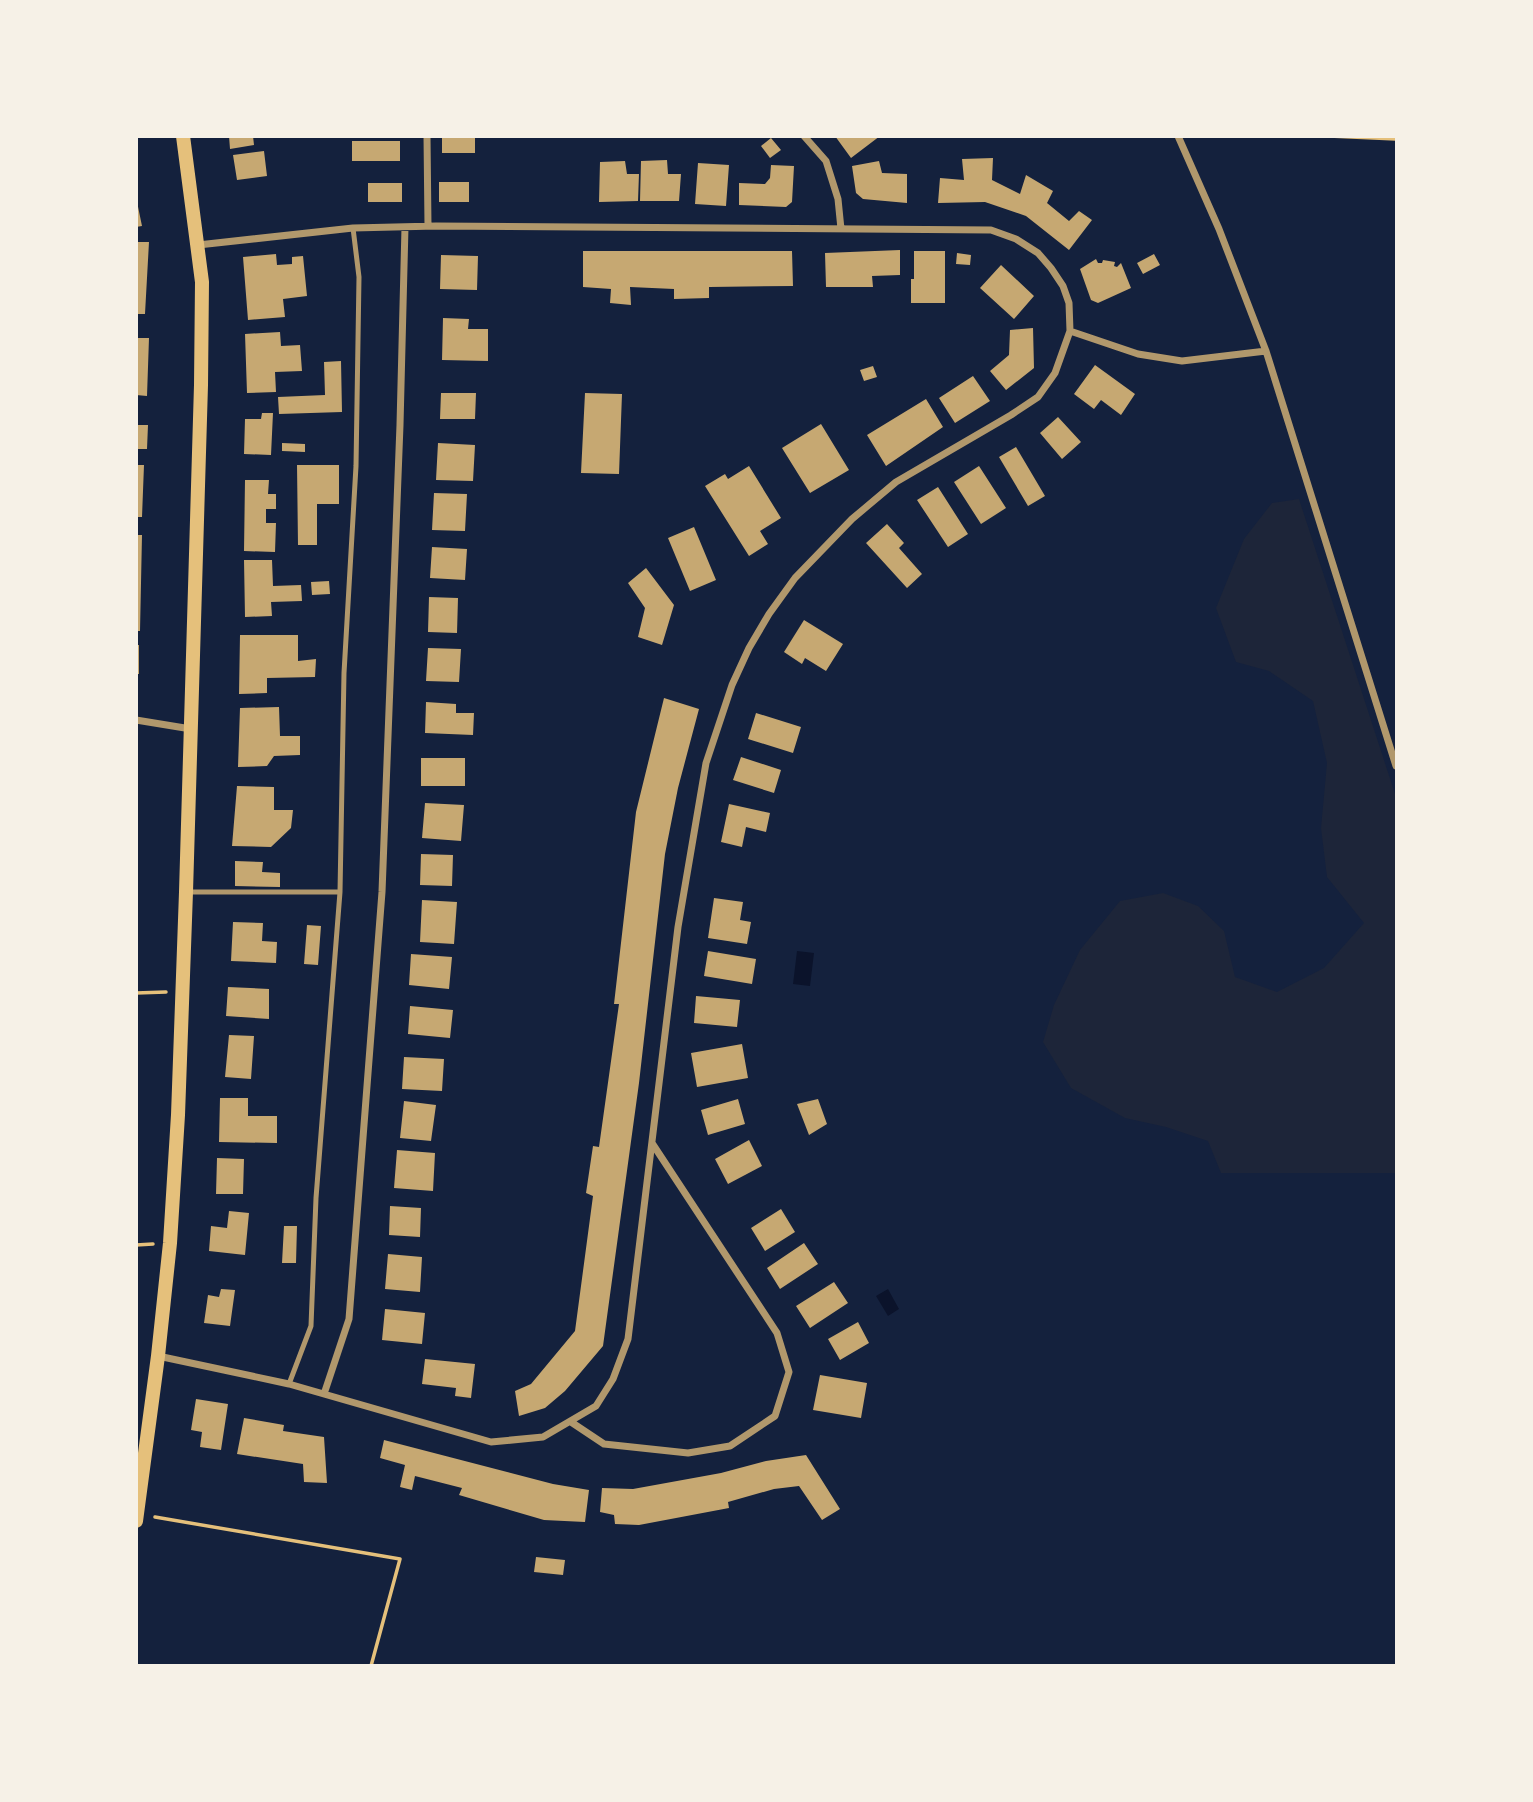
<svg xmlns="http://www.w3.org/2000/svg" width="1533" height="1802" viewBox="0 0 1533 1802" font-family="Figtree,sans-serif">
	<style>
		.green { fill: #1d2539 }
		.water { fill: #0b132b }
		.building { fill: #c6a872 }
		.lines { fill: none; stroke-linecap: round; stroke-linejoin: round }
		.path { stroke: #e5c07b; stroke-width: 3.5 }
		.service { stroke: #b1986c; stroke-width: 5 }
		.minor { stroke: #b1986c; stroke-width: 7 }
		.secondary { stroke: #e5c07b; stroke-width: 14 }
	</style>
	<rect width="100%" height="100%" fill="#14213d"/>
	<path class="green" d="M1299,499l97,298v376h-175l-13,-32 -42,-14 -41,-9 -54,-30 -28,-46 11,-37 26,-55 40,-49 43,-8 35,13 26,25 11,46 42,15 47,-24 40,-45 -37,-46 -6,-49 6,-65 -14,-62 -44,-30 -33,-9 -20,-54 28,-69 28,-36z"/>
	<path class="water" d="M797,951l17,2 -4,33 -17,-2z
		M888,1289l11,20 -11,7 -12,-20z"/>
	<path class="building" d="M229,136h24l1,9 -24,4z
		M442,136h33v17h-33z
		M835,136h45l-29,22z
		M771,138l10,12 -11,8 -9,-12z
		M352,141h48v20h-48z
		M264,151l3,25 -30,4 -4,-25z
		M993,158l-1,22 28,14 6,-19 27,16 -6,12 22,18 10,-10 13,9 -23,30 -43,-34 -41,-14 -47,1 2,-25 24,2 -2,-21z
		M667,160l1,14h13l-2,27h-39l1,-40z
		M625,161l2,13h12l-1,27 -39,1 1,-40z
		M879,161l3,12 25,1v29l-44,-4 -7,-6 -4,-27z
		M698,163l31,2 -3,41 -31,-2z
		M771,165l23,1 -2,36 -6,5 -47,-2v-22l26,1 5,-6z
		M439,182h30v20h-30z
		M368,183h34v19h-34z
		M136,197l6,29 -6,1z
		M136,242h13l-4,72h-9z
		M900,250v25l-28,1 1,11h-47l-1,-34z
		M583,251h209l1,35 -84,1v11l-35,1v-10l-44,-2 1,18 -21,-2 1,-14 -28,-2z
		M914,251h31v52h-34v-24h3z
		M957,253l14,2 -1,10 -14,-1z
		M276,254l1,11 15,-1v-7l11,-1 4,40 -24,3 2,18 -37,3 -5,-63z
		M1154,254l6,11 -17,9 -6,-11z
		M441,255l37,1 -1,34 -37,-1z
		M1096,259l2,4h4l1,-3 12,2 -1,4 3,1 4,-4 10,25 -33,15 -7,-3 -11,-31z
		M1001,265l33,31 -20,23 -34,-31z
		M443,318l26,1 -1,10h20v32l-46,-1z
		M1033,328l1,40 -28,22 -16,-19 19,-16 1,-25z
		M280,332l1,14 19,-1 2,26 -27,1 1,20 -29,1 -2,-59z
		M136,338h13l-2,58 -11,-1z
		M341,361l1,51 -63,2 -1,-17 47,-2 -1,-33z
		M1095,365l40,29 -14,21 -20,-15 -7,9 -20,-15z
		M873,366l4,11 -13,4 -4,-11z
		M973,376l17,25 -35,22 -16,-25z
		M441,393h35l-1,26h-35z
		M585,393l37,1 -3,80 -38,-1z
		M926,399l17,28 -57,39 -19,-31z
		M262,413h11l-2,42 -27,-1 1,-35h16z
		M1058,417l23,25 -19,17 -22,-26z
		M821,424l28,46 -39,23 -28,-45z
		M136,425h12l-1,24h-11z
		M282,443l23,1v8l-23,-1z
		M438,443l37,2 -2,36 -37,-1z
		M1016,447l29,49 -17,10 -29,-49z
		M136,465h8l-2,52h-6z
		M297,465h42v39h-22v41h-19z
		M749,466l32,52 -21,13 8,13 -19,12 -44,-70 20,-12 3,5z
		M979,466l27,42 -25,16 -27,-42z
		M245,480h24l-1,14h8v15h-10v14h10l-1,29 -31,-1z
		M938,487l30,47 -20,13 -31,-47z
		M434,493l33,1 -2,37 -33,-1z
		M887,524l17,19 -5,5 23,26 -15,14 -41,-45z
		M694,527l22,53 -26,11 -22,-53z
		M136,535h6l-2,96h-4z
		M432,547l35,2 -2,31 -35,-2z
		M244,560h28l1,26 28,-1 1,16 -31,1 1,14 -27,1z
		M646,568l28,37 -12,40 -24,-8 7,-29 -17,-25z
		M329,581l1,13 -18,1 -1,-13z
		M429,597l29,1 -1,35 -29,-1z
		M804,620l39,24 -17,27 -21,-13 -3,6 -18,-12z
		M240,635h58v26l18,-2 -1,18 -48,1v15l-28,1z
		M136,645h3v29h-3z
		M428,648l33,1 -2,33 -33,-1z
		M664,698l35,11 -21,79 -13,66 -26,229 -36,263 -38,45 -20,17 -26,8 -4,-25 16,-7 44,-53 18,-135 -7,-3 7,-47 6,1 20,-143h-5l22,-192z
		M426,702l30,2v9h18l-1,22 -48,-2z
		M279,707l1,29h20v19l-26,1 -7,10 -29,1 2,-59z
		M756,713l45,14 -8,26 -45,-14z
		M741,757l40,13 -7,23 -41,-13z
		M421,758h44v28h-44z
		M237,786l37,1v23h19l-2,18 -20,19 -39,-1z
		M425,803l39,2 -3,36 -39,-3z
		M729,804l41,9 -4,19 -20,-5 -4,20 -21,-5z
		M421,854l32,1 -1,31 -32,-1z
		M235,861l28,1 -1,10 18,1v14l-45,-1z
		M714,898l29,4 -3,18 11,2 -4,22 -39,-6z
		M422,900l35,2 -3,42 -34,-2z
		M233,922l30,1 -1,18 15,1 -1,21 -45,-2z
		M307,925l14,1 -3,39 -14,-1z
		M708,951l48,8 -4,25 -48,-8z
		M411,954l41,3 -3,32 -40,-4z
		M228,987l41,2v30l-43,-3z
		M696,996l44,4 -3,27 -43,-4z
		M410,1006l43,4 -3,28 -42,-4z
		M229,1035l25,1 -3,43 -26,-2z
		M742,1044l6,34 -51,9 -6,-34z
		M404,1057l40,2 -2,32 -40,-2z
		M220,1098h28v18h29v27l-58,-1z
		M738,1099l7,25 -37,11 -7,-25z
		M818,1099l9,25 -18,11 -12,-31z
		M404,1101l32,4 -5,36 -31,-3z
		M749,1140l13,26 -34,18 -13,-25z
		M397,1150l38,3 -2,38 -39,-3z
		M217,1158l27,1 -1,35h-27z
		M390,1206l31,2 -1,29 -31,-2z
		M781,1209l14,23 -30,19 -14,-23z
		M229,1211l20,2 -4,42 -36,-4 2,-25 16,2z
		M284,1226h13l-1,37h-14z
		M804,1243l14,21 -38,25 -13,-21z
		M388,1254l34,3 -2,35 -35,-3z
		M834,1282l14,21 -38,25 -14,-22z
		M221,1289l14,1 -5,36 -26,-3 4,-28 11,2z
		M385,1309l40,4 -3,31 -40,-4z
		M858,1322l11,21 -29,17 -12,-21z
		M425,1359l50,5 -4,34 -16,-2 1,-8 -34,-4z
		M820,1375l47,8 -6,35 -48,-8z
		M196,1399l32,5 -7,46 -21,-3 2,-15 -11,-2z
		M244,1418l40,7 -1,6 41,6 3,46 -23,-1 -1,-18 -66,-10z
		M384,1440l169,44 36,6 -4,32 -41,-2 -85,-25 3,-7 -47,-12 -3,14 -12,-3 5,-22 -25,-7z
		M806,1455l34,54 -18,11 -23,-34 -25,3 -46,13 1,6 -90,17 -24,-1 -1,-9 -14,-3 2,-24 31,1 88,-16 45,-12z
		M536,1557l29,3 -2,15 -29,-3z"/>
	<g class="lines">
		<path class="path" d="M1329,136l67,3
			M136,993l30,-1
			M136,1245l17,-1
			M155,1517l245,42 -29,107"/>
		<path class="service" d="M186,892h154
			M289,1384l22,-58 5,-128 24,-306 4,-219 12,-207 3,-189 -6,-49"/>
		<path class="minor" d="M427,136l1,90
			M804,136l22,25 12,38 3,30
			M1178,136l41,93 47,122 130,415
			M1070,331l68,23 44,7 84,-10
			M136,720l55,9
			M158,1356l131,28 202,58 52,-5 53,-31 17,-27 15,-40 50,-412 28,-164 26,-78 17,-37 20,-34 26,-36 57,-59 44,-37 115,-67 27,-18 17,-24 15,-42 -1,-28 -6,-17 -12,-18 -13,-15 -22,-14 -25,-9 -555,-4 -83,2 -155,17
			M324,1394l25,-75 33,-427 18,-467 5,-198
			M571,1422l33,22 84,9 42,-7 45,-30 14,-44 -12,-39 -125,-190"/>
		<path class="secondary" d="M136,1521l22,-165 12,-113 8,-128 8,-223 15,-507 1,-103 -19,-146"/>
	</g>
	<rect width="1533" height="1802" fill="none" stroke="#f6f1e7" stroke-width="276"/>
</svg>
